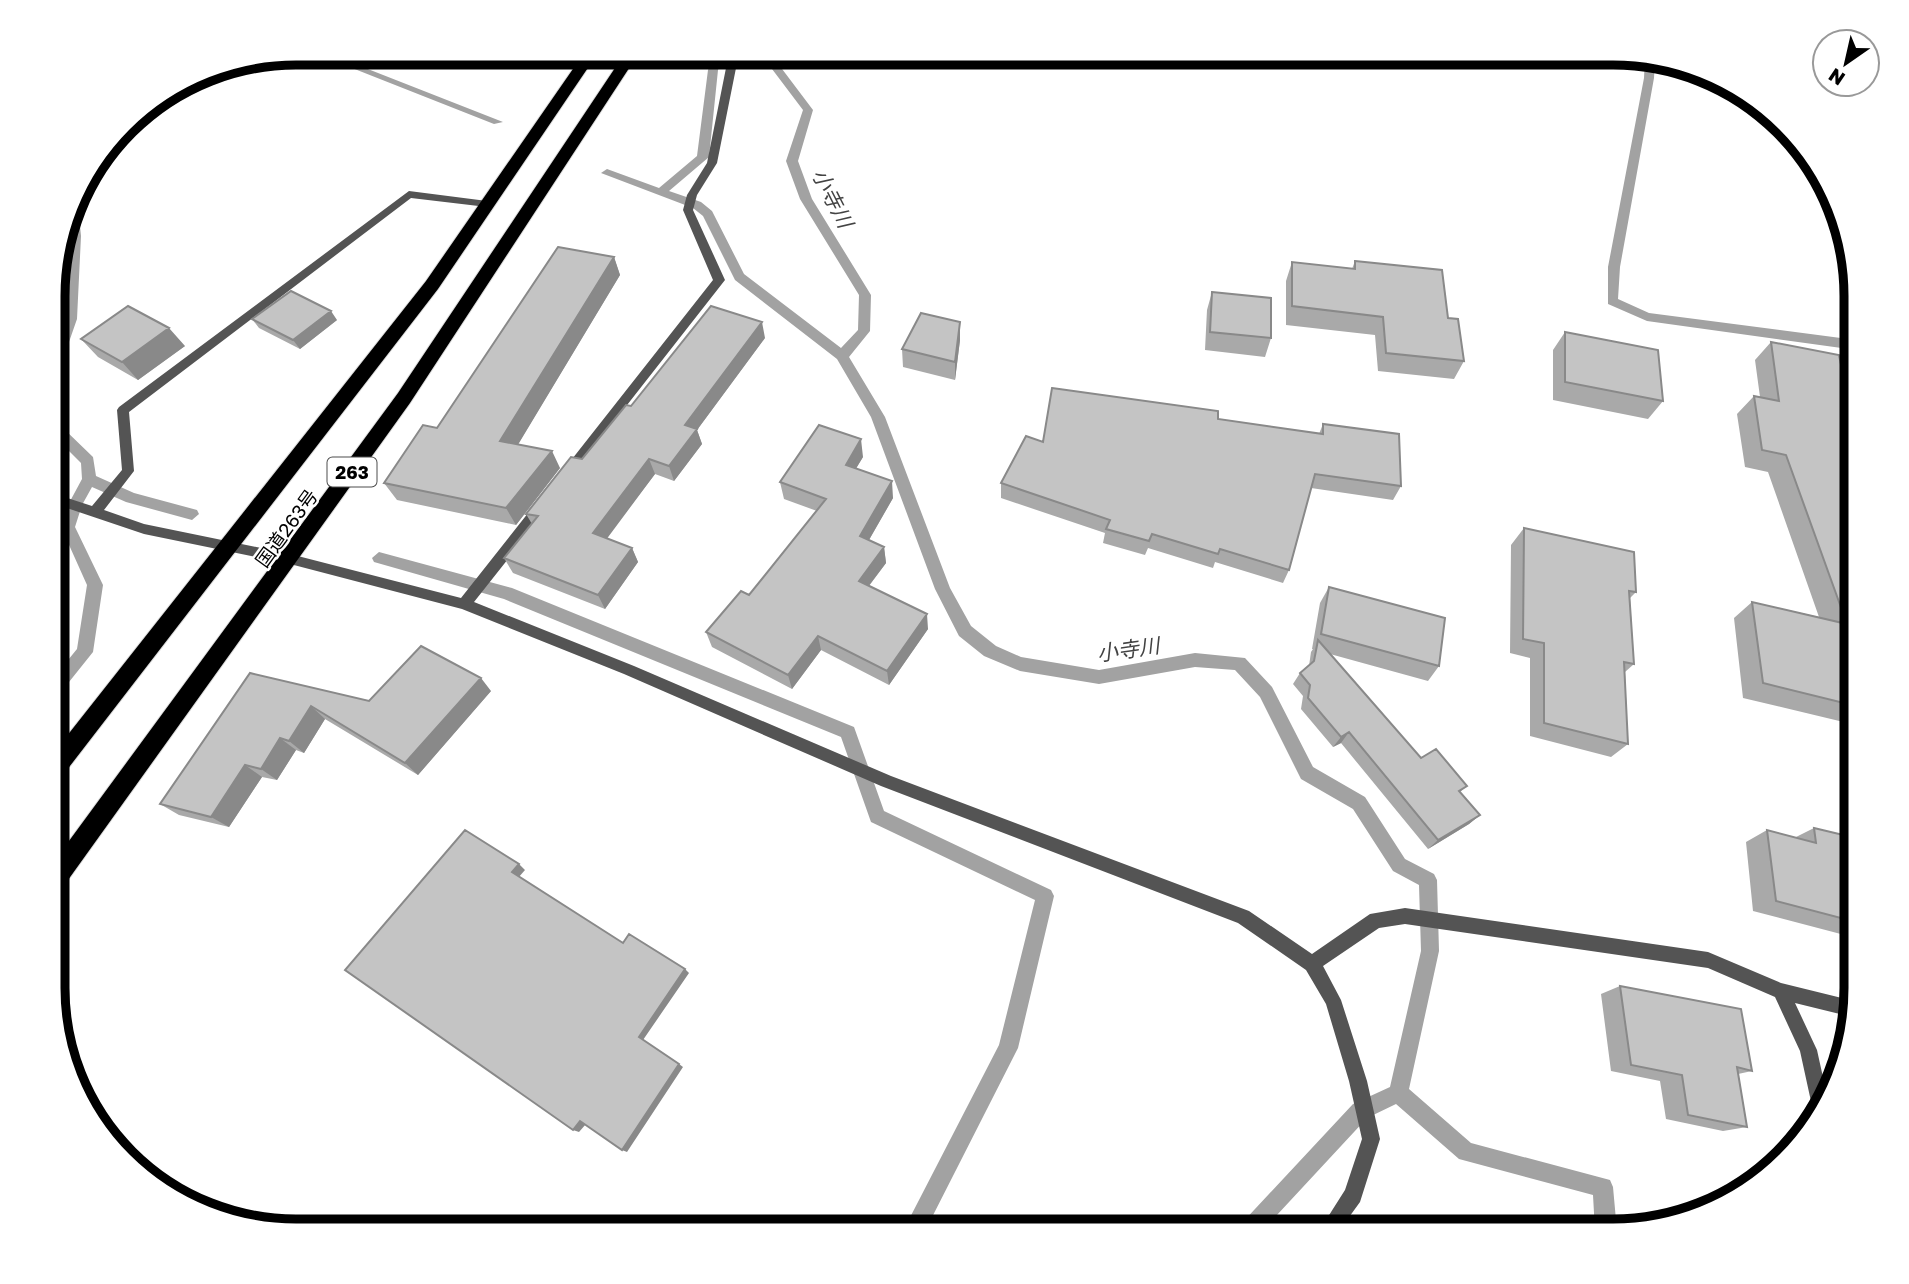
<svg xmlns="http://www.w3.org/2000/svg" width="1909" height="1284" viewBox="0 0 1909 1284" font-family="'Golos Text','Noto Sans JP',sans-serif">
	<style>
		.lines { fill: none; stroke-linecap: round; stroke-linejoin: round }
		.stream { fill: #a2a2a2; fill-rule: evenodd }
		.highway-casing { stroke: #dbdbdb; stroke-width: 2 }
		.street { fill: #545454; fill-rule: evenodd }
		.highway { fill: #000; fill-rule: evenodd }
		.wall { fill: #a9a9a9 }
		.shaded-wall { fill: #898989 }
		.building { fill: #c4c4c4; stroke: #898989; stroke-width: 2 }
		.labels { text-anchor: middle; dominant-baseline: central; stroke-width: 5; stroke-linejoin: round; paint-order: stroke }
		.shield { fill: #fff; stroke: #4c4c4c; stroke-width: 2 }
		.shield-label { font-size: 18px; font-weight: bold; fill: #000 }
		.street-label { font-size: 19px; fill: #000; stroke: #fff }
		.water-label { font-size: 21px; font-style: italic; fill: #434343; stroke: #fff }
		.rim { fill: none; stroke: #000; stroke-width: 9 }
	</style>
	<rect width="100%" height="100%" fill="#fff"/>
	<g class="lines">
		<path class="stream" d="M314,53h13l176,69 -9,2z
			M715,53h10l-7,17 -9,87 -40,34 32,11 11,9 32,63 97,74 17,-18 1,-35 -59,-96 -14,-38 17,-51 -43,-57h10l43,57 -15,51 14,38 59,96 -1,36 -21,26 36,60 65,171 21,38 25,20 25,11 78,13 96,-17 50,5 27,29 41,80 52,30 40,62 29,15 3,6 2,71 -30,138 62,54 139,37 3,7 4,44h-22l-2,-36 -134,-36 -63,-55 -29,14 -105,113h-25l4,-7 112,-120 37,-17 31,-136 -2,-66 -26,-14 -40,-62 -52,-30 -41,-82 -25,-27 -40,-3 -96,17 -79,-13 -36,-15 -25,-20 -24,-47 -64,-172 -34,-58 -102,-79 -32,-64 -10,-8 -92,-35 6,-4 52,19 38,-32 11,-86z
			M1645,58l10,1 -1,19 -34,189 -2,32 31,14 207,27v10l-209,-29 -39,-17v-37l36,-189z
			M73,203l5,4 3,29 -4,83 -15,43 -7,5c-2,-23 5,-28 10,-48 7,-38 -3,-79 8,-116z
			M55,407l7,5 1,16 30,29 3,19 38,17 63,17 2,4 -7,6 -66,-18 -34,-15 -10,18 -7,22 28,58 -10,67 -32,40 -6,2v-18l22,-27 10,-64 -26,-58 7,-22 14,-26 -1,-16 -26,-26z
			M379,552l133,36 342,139 30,84 167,79 3,6 -36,152 -93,183h-22l96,-186 36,-145 -164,-78 -30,-85 -337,-138 -130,-37 -2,-4z"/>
		<g class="highway-casing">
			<path id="highway" d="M584,53h14l-160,236 -375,486 -8,3v-27l371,-470z
				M625,53h14l-229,350 -347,484 -8,3v-30l343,-467z"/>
		</g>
		<path class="street" d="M729,53h10l-22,110 -20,32 -4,15 32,70 -152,194h-8l-2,-3 2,-3 148,-188 -30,-70 4,-15 20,-32z
			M409,191l78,10 5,3 -5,3 -76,-9 -282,214 5,59 -30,39 40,14 146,30 171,44 75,-95h10l1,4 -1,4 -72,91 160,64 257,110 358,135 63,43 58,-40 35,-6 303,44 73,31 73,18 2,3 -4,13 -57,-14 22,47 9,41 -7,23 -4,-2 -3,-6 -12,-55 -25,-54 -67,-29 -303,-44 -26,4 -56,38 18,34 26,81 13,58 -20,63 -21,29h-20l26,-41 17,-51 -13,-58 -23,-77 -20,-34 -68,-47 -357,-137 -257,-112 -162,-65 -172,-45 -146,-30 -89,-30v-10l37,12 30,-36 -5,-60 2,-3z"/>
		<use href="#highway" class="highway"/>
	</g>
	<path class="wall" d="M614,257l6,18 -102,169 42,24 -44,57 -119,-25 -13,-17 53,-55z
		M1355,261l93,57 16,43 -10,18 -76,-8 -3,-36 -89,-10v-44l6,-19 60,7z
		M1212,292l59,46 -6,19 -60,-7 2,-40z
		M252,319l85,1 -37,29 -41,-21z
		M1565,332l98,69 -15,18 -95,-19v-50z
		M765,338l-68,92 5,14 -28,37 -19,-7 -49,64 26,10 6,14 -33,47 -92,-36 -9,-15 28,-34 -6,-10 56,-55 49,-53z
		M81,339l104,7 -47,34 -40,-23z
		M960,340l-5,40 -52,-13 -1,-18z
		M1771,342l85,95v288l-113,-27 -9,-80 18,-16 67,15 -51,-145 -23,-5 -8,-53 17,-18 6,1 -5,-37z
		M1218,419l101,15 4,-10 78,62 -8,14 -82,-12 -22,82 -6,13 -68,-21 -2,6 -65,-20 -3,7 -42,-12 2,-10 -104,-35v-15l42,-41z
		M863,457l-7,11 37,30 -24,42 15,7 2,16 -17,23 59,43 -39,56 -68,-35 -29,39 -80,-42 -6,-15 43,-37 68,-84 -33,-12 -4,-17z
		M1524,528l112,64 -6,6 4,66 -9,8 3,72 -17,13 -81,-21v-78l-20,-5 1,-108z
		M1329,587l110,79 -11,15 -98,-27 91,104 46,28 -7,6 20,23 -11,9 -41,25 -87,-106 -8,4 -32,-38 2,-13 -10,-12 7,-11 9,-7 2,-14 2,-3h-1l8,-46z
		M250,673l119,28 122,-10 -73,84 -93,-56 -21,34 -8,-3 -19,30 -15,-3 -33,50 -50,-12 -19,-11z
		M1814,828l42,10v100l-103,-27 -7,-69 21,-12 27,8z
		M1620,986l132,85 -14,3 9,53 -24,4 -57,-12 -6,-38 -49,-10 -10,-77z"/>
	<path class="shaded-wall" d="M614,257l6,18 -110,183 -10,-17z
		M331,311l6,9 -37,29 -7,-9z
		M762,322l3,16 -68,92 5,14 -28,37 -5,-15 16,-41z
		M960,322v18l-5,40v-18z
		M169,328l16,18 -47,34 -16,-18z
		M861,439l2,18 -15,25 -2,-17z
		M552,451l8,17 -44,57 -10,-17z
		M649,459l6,15 -55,74 -7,-15z
		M892,481l1,17 -31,54 -2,-16z
		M884,547l2,16 -25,33 -2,-15z
		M632,548l6,14 -33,47 -7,-14z
		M927,614l1,15 -39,56 -2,-14z
		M818,636l3,14 -29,39 -4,-14z
		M481,678l10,13 -73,84 -13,-12z
		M311,706l14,13 -21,34 -15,-12z
		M1349,732l-8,11 -8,4 8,-10z
		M280,738l16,12 -19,30 -16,-11z
		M245,765l17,12 -33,50 -18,-10z
		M1480,815l-11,9 -41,25 10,-9z
		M519,864l6,6 -7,8 -6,-6z
		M685,969l4,4 -46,67 -4,-3z
		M679,1064l4,3 -56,85 -5,-2z
		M580,1121l6,3 -7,8 -6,-2z
		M183,1197l21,2 33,23 -19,-3 -13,-7z"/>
	<path class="building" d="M558,247l56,10 -114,184 52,10 -46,57 -122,-25 39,-58 14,3z
		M1355,261l87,9 6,48 10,1 6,42 -78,-8 -3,-36 -91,-11v-44l63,7z
		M291,291l40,20 -38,29 -41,-21z
		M1212,292l59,6v40l-61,-6z
		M128,306l41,22 -47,34 -41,-23z
		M711,306l51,16 -77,103 12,4 -28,37 -20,-7 -56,74 39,15 -34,47 -94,-37 34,-42 -12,-2 45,-57 11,2 44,-54 5,1z
		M921,313l39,9 -5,40 -53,-13z
		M1565,332l93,18 5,51 -98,-19z
		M1771,342l68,13 17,82v269l-93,-23 -11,-81 95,22 -61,-169 -24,-5 -8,-54 25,5z
		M1052,388l166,23v8l105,15v-10l76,10 2,52 -86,-12 -26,96 -69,-21 -2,5 -66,-20 -3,7 -43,-12 4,-9 -109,-37 25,-47 17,6z
		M819,425l42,14 -15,26 46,16 -32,55 24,11 -25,34 68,33 -40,57 -69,-35 -30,39 -82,-43 35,-41 8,4 77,-96 -46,-17z
		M1524,528l110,24 2,40 -7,-1 5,73 -10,-2 4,82 -84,-21v-80l-21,-4z
		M1329,587l116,31 -6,48 -118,-32z
		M1318,640l103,118 15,-9 31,37 -8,5 21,24 -42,25 -89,-108 -8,5 -33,-39 2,-13 -10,-12 14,-12z
		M421,646l60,32 -76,85 -94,-57 -22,35 -9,-3 -19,31 -16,-4 -34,52 -51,-13 90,-131 119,28z
		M1814,828l42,10v84l-80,-21 -9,-71 49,13z
		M465,830l54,34 -7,8 111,71 6,-9 56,35 -46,68 40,27 -57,86 -42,-29 -7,9 -228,-160z
		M1620,986l121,23 11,62 -15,-4 10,60 -59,-12 -6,-40 -51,-10z
		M183,1197l22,15 -24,-12z"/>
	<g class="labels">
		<rect class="shield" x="327.5" y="457.5" width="49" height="29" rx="5"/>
		<g class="shield-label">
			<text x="352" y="472">263</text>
		</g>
		<g class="street-label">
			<text transform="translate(286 528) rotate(-54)">国道263号</text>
		</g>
		<g class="water-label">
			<text transform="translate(833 198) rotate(63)">小寺川</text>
			<text transform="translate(1128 649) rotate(-8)">小寺川</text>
		</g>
	</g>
	<path d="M0 0H1909V1284H0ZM296 65H1613A231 231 0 0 1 1844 296V988A231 231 0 0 1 1613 1219H296A231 231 0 0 1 65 988V296A231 231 0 0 1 296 65Z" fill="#fff" fill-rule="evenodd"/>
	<path class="rim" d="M296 65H1613A231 231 0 0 1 1844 296V988A231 231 0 0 1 1613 1219H296A231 231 0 0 1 65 988V296A231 231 0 0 1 296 65Z"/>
	<g transform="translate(1846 63) rotate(214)"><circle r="33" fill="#ffffff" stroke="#999999" stroke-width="2"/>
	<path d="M0-5L12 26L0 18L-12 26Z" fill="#000000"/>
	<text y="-10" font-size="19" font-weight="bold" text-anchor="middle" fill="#000000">N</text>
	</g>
</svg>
